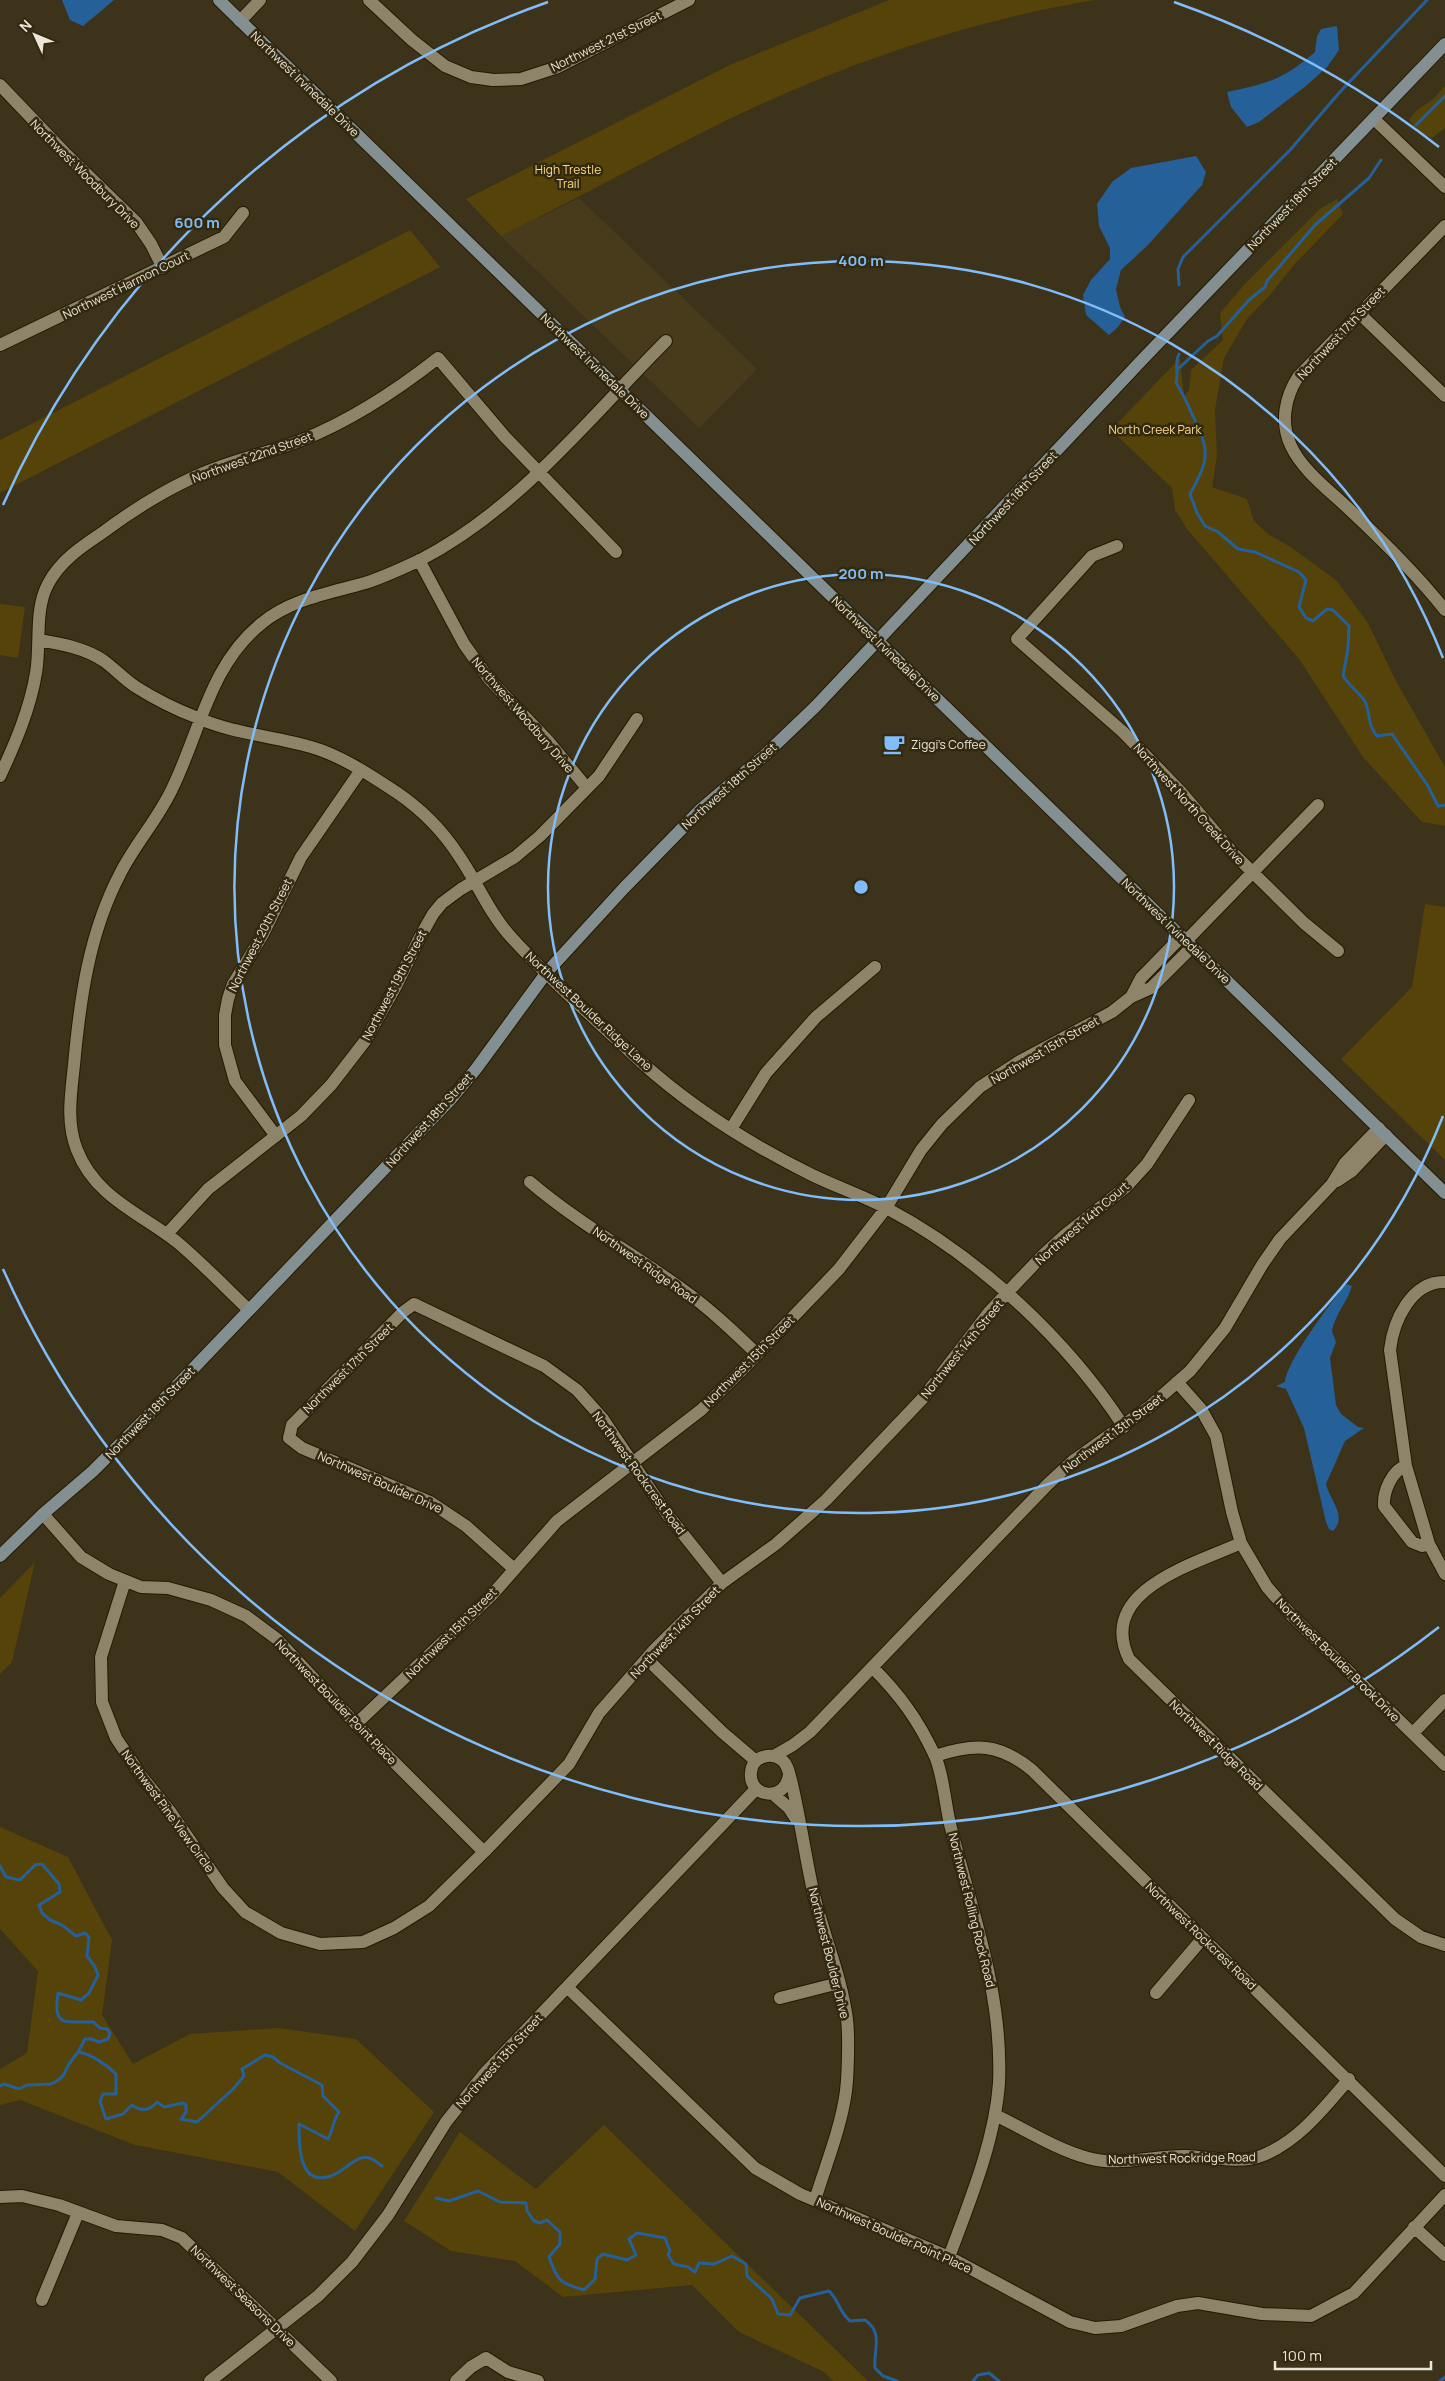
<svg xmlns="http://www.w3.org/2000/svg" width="1445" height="2381" viewBox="0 0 1445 2381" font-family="Manrope,sans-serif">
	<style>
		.built { fill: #473b1b }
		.green { fill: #554309 }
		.water { fill: #266098 }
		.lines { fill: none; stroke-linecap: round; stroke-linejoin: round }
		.stream { stroke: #266098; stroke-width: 3 }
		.street-casing { stroke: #231a03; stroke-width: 14 }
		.secondary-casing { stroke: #231a03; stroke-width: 14 }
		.street { stroke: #8e8469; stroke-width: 12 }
		.secondary { stroke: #838f90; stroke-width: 12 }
		.ring { fill: none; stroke: #81bdfa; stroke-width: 2.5 }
		.labels { text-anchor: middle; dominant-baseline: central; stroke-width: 5; stroke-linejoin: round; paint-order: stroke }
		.street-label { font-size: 12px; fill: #ebe6d7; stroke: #322910 }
		.park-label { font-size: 12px; fill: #fcdc87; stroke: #322910 }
		.poi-label { font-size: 12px; fill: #ebe6d7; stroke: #322910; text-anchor: start }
		.centre { fill: #81bdfa; stroke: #322910; stroke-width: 2.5 }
		.ring-label { font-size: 15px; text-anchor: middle; font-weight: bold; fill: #81bdfa; stroke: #322910; stroke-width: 5; stroke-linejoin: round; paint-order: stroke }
	</style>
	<rect width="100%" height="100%" fill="#3c331a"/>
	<path class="built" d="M579,198l178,171 -58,59 -198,-192z"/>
	<path class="green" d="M889,0h206c-129,21 -254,65 -372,122 -74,37 -147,77 -222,114l-35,-37 266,-135z
		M1445,86v42l-13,10 -13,-6 -10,-12 7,-9 17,-12z
		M1337,199l6,15 -50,52 -23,29 -23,24 -23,39 -9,52 2,46 -5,31 35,12 7,22 14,13 21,12 47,34 32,43 28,58 49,86v59l-23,-4 -59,-65 -64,-98 -112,-130 -12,-19 -3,-22 -61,-58 69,-72 4,38 5,-6 2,-20 32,-30 -3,-27 24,-28 76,-76z
		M410,230l30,37 -440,226v-53z
		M0,604l25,3 -7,51 -18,-3z
		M1425,904l20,3v253l-104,-101 71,-72z
		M35,1562l-23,100 -12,12v-76z
		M0,1827l68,30 44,83 -10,75 31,49 57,-30 89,-6 77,11 78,73 -79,119 -77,-59 -143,-27 -115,-45 -20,5v-36l27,-16 11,-82 -38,-42z
		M604,2125l264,256h-35l-9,-9 -85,-40 -47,-47 -129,12 -48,-36 -64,-10 -47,-30 56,-89 76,57z"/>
	<path class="water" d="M62,0h52l-31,26 -13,-6z
		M1337,26l2,24 -12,17 -21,19 -47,36 -12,5 -16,-20 -4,-15c40,-8 57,-13 88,-40l2,-16 4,-7z
		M1196,156l10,16 -4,13 -54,60 -27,25 -5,19 4,18 5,10 -7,10 -9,8 -23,-20 -3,-20 8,-15 19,-21v-11l-11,-22 -2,-22 15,-22 19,-14z
		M1346,1284l6,2c-4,15 -17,28 -20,45l4,11 -6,16 6,47 5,9 17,13 6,1 -19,13 -19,43c3,15 22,32 7,47l-4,-2 -3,-7 -22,-94 -18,-39 -10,-3 9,-4c2,-21 46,-80 61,-98z"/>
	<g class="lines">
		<path class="stream" d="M1416,125l29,-29
			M1179,285l-1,-16 5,-12 108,-108 48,-56 88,-93
			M1179,354c-5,10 0,19 -3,29 7,10 11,20 16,31 18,38 18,43 -2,80l7,19 8,13 13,6 20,17 17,3 44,20 7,8 -7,27 7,11 7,3 14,-12 6,1 16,16 -1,22 -5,28c6,9 14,15 21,24 7,10 2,23 13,36l15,-2 36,52 10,20 7,-1
			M1178,369l30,-28 9,-5 32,-36 16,-13 2,-6 48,-56 54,-47 12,-18
			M0,1866l6,11 14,3 15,-15 7,-1 17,20 1,8 -21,13 3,8 8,7 12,5 14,11 9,-3 4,4 -2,19 8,11 3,8 -9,18 -8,7 -23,-7c-6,36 9,28 35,29l7,6 7,1 3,4 -2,6 -9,3 -8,-3h-6l-7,13c13,2 29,13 38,22v20h-13l-3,7 6,18 17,-5 9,-9c10,7 17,6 25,-3l7,5 19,-4 3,2v7l-5,7 16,3 36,-33 11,-13 -2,-7 23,-14 8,2 7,6 42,22 1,11 16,16c-6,8 -6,18 -11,27l-29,-15c0,18 -1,60 28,53 13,-2 22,-15 34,-19 8,-3 15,4 21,8
			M0,2086l4,-2 15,5 8,-4 24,-1 6,-3 6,-5 6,-12 9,-12
			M436,2198l13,3 29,-10 22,11 26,1 1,8 7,10 6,2 7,-3 13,12v12l-11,13c9,24 10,26 35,33l11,-11 2,-20 6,-5 24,6 9,-5 -7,-16 8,-6 28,5 5,13 -2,4 6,9 14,3 7,5 4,-9 15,1 18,-8 14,8 1,12 25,23 6,15 12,1 10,-17 29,-7c12,12 8,18 21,30l15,-1c19,13 8,30 10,48l8,8 14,5
			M973,2381l5,-6 11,-2 10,8
			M1440,2381l5,-4"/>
		<g class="street-casing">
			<path id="street" d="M369,0l43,40 33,26 26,11 22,3 28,-1 37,-12 131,-67
				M240,21l20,-21
				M0,85l64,67 72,70 15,22 12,24
				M1374,119l71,68
				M1445,226l-147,151c-13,20 -18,46 -7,69 12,26 42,47 62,67 33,31 64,62 92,97
				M1359,313l86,83
				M0,345l224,-108 19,-24
				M1117,546l-25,10 -75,83 106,93 58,60 51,60 72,71 34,28
				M419,560l45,84 25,35 60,63 38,46
				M39,640c23,4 46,8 65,21 11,8 21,19 32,26 19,12 41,23 62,31 36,16 76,18 113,29 31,9 59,28 85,45 25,17 47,39 63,64 18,26 30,57 52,81 40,44 86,84 129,124 51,46 111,84 172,114 25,12 51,21 76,34 91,48 180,132 236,218
				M0,776c15,-32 30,-67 36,-103 5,-28 -2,-63 12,-89 12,-23 33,-37 54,-51 28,-21 58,-40 90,-55 35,-17 74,-24 110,-38 50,-20 94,-49 136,-82l67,79 111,115
				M1186,941l132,-136
				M1131,997l10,-19 40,-41
				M731,1129l35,-56 50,-56 59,-50
				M276,1136l-41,-55 -10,-36v-30l3,-16 5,-15 29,-48 39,-79 60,-87
				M1337,1181l15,-10 34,-36
				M530,1182c47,40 102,71 152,107 27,19 51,42 75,65
				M167,1234l41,-45 93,-73 30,-31 34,-44 31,-55 23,-47 14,-25 9,-11 19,-14 54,-32 25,-21 59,-60 38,-57
				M1445,1282c-34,-1 -52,40 -55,68l16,116 23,78 16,30
				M249,1310c-24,-23 -47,-47 -72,-68 -37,-29 -82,-45 -100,-92 -11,-27 -6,-57 -3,-85 6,-66 15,-132 46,-191 15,-30 38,-55 52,-85 28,-57 38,-125 90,-166 29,-24 68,-30 103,-40 19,-6 38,-15 55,-23 99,-51 169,-142 246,-219
				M1177,1382l24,27 15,27 16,76 9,31 26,44 26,30 152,148
				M1406,1466c-14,4 -23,26 -22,40l28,36 10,4 7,-2
				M43,1514l38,43 28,17 32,13 27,1 43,12 35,16 31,23 79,85 128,128
				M1241,1543c-46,21 -145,47 -112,116l266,260 26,18 24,8
				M513,1568l-47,-42 -36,-24 -128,-54 -13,-10 3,-13 111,-113 11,-8 130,62 33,24 26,29 64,95 55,69
				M125,1581l-24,76 1,45 14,36 26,39 27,33 54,78 22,24 36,21 39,11 43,-2 31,-14 35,-22 55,-54 85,-88 30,-51 56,-64 67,-66 54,-39 50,-44 97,-102 67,-87 51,-54 24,-22 61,-48 21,-23 42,-64
				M647,1659l75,73 34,29
				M873,1668c27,27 45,52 61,86 9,18 11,49 16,70 21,85 53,169 49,259 -4,58 -30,120 -50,174
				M356,1724l135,-128 66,-75 144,-111 38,-37 100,-104 47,-61 35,-58 21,-26 38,-37 40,-26 92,-49 19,-15 20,-9 41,-41
				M1413,1733l32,-33
				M774,1756l19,-11 17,-13 238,-248 25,-23 76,-54 41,-36 35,-43 37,-63 18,-26 52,-55 13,-21 34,-35
				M935,1756c40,-13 64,-13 97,14l413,406
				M789,1774c-3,29 -41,24 -38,-2 1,-15 20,-21 31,-12 6,5 7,13 9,20 9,37 14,75 22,111 10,43 28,84 34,128 2,16 1,55 -1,72 -5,37 -20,73 -31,109
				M773,1794l16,14 7,11
				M567,1987l188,181 45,26 149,63 121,65 25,6 26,-2 56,-20 21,-3 64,11 49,2 43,-23 91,-98
				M1156,1993l47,-55
				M780,1998l59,-15
				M995,2115c30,14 60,34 93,43 30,9 67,-3 98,-2 22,1 55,8 75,0 37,-14 63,-48 88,-77
				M0,2197l22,-1 37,9 57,21 46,4 20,8 149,143
				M1414,2227l31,28
				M42,2300l36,-87
				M210,2381l108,-85 34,-34 36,-47 58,-93 38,-48 272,-285
				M456,2381l15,-14 15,-9 22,14 30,9"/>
		</g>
		<g class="secondary-casing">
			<path id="secondary" d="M219,0l1226,1193
				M0,1556l43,-42 50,-43 50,-50 309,-323 24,-29 71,-97 77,-84 77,-79 65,-55 50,-48 325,-345 304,-317"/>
		</g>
		<use href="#street" class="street"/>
		<use href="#secondary" class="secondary"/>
	</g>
	<g class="ring">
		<circle cx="861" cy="887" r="313"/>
		<path d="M1443 1116A626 626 0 1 1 1443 658"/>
		<path d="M1439 1627A939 939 0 0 1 3 1269M3 505A939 939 0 0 1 548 2M1174 2A939 939 0 0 1 1439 147"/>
	</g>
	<defs>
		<g id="cafe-bare" transform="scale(1.725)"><path d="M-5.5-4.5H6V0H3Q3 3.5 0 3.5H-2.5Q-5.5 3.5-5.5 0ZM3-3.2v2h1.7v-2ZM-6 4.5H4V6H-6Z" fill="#81bdfa" stroke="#322910" stroke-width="2.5" paint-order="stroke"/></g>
	</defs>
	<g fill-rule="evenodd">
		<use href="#cafe-bare" x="894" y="744"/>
	</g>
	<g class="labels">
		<g class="street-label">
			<text transform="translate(606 41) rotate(-26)">Northwest 21st Street</text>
			<text transform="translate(305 84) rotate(44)">Northwest Irvinedale Drive</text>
			<text transform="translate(85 174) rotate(45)">Northwest Woodbury Drive</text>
			<text transform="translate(1292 204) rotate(-46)">Northwest 18th Street</text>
			<text transform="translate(126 285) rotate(-26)">Northwest Harmon Court</text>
			<text transform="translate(1341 333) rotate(-47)">Northwest 17th Street</text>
			<text transform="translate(595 366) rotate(44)">Northwest Irvinedale Drive</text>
			<text transform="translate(252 457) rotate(-20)">Northwest 22nd Street</text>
			<text transform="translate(1013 498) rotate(-47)">Northwest 18th Street</text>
			<text transform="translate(886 649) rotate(44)">Northwest Irvinedale Drive</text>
			<text transform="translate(523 715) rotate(49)">Northwest Woodbury Drive</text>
			<text transform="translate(729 786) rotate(-42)">Northwest 18th Street</text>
			<text transform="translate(1189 804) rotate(48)">Northwest North Creek Drive</text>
			<text transform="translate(1176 931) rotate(44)">Northwest Irvinedale Drive</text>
			<text transform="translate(260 935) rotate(-63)">Northwest 20th Street</text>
			<text transform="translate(394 985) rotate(-62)">Northwest 19th Street</text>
			<text transform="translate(589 1011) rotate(43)">Northwest Boulder Ridge Lane</text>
			<text transform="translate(1045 1050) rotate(-30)">Northwest 15th Street</text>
			<text transform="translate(429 1120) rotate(-48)">Northwest 18th Street</text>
			<text transform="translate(1082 1223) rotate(-41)">Northwest 14th Court</text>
			<text transform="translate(645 1265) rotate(35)">Northwest Ridge Road</text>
			<text transform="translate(962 1349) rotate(-51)">Northwest 14th Street</text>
			<text transform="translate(749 1361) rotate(-45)">Northwest 15th Street</text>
			<text transform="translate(348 1368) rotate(-45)">Northwest 17th Street</text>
			<text transform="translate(150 1413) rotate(-46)">Northwest 18th Street</text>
			<text transform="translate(1113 1433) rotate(-37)">Northwest 13th Street</text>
			<text transform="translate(639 1473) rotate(54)">Northwest Rockcrest Road</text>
			<text transform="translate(380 1482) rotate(24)">Northwest Boulder Drive</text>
			<text transform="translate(675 1632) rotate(-46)">Northwest 14th Street</text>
			<text transform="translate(451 1633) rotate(-45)">Northwest 15th Street</text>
			<text transform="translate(1338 1660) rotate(45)">Northwest Boulder Brook Drive</text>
			<text transform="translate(336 1702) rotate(46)">Northwest Boulder Point Place</text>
			<text transform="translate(1216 1745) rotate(44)">Northwest Ridge Road</text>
			<text transform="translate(168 1811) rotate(54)">Northwest Pine View Circle</text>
			<text transform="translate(972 1910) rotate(76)">Northwest Rolling Rock Road</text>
			<text transform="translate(1201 1936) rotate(44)">Northwest Rockcrest Road</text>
			<text transform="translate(829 1953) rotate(76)">Northwest Boulder Drive</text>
			<text transform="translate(499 2061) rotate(-48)">Northwest 13th Street</text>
			<text transform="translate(1182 2158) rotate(-1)">Northwest Rockridge Road</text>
			<text transform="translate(894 2235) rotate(24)">Northwest Boulder Point Place</text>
			<text transform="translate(243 2296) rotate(44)">Northwest Seasons Drive</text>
		</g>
		<g class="park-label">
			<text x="568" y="169">High Trestle<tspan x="568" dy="14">Trail</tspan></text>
			<text x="1155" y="429">North Creek Park</text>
		</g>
		<g class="poi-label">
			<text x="911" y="744">Ziggi's Coffee</text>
		</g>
	</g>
	<circle cx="861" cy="887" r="8" class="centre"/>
	<g class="ring-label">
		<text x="197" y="228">600 m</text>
		<text x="861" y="266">400 m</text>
		<text x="861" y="579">200 m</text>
	</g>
	<g transform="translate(35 35) rotate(314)" stroke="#322910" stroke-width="4" paint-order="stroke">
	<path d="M0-4L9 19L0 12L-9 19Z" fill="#ebe6d7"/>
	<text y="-8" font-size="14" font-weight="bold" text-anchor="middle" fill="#ebe6d7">N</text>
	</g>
	<path d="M1275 2361v8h156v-8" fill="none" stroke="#ebe6d7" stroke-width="2.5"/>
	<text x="1282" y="2361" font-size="15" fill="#ebe6d7" stroke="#322910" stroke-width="4" paint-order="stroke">100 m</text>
</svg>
